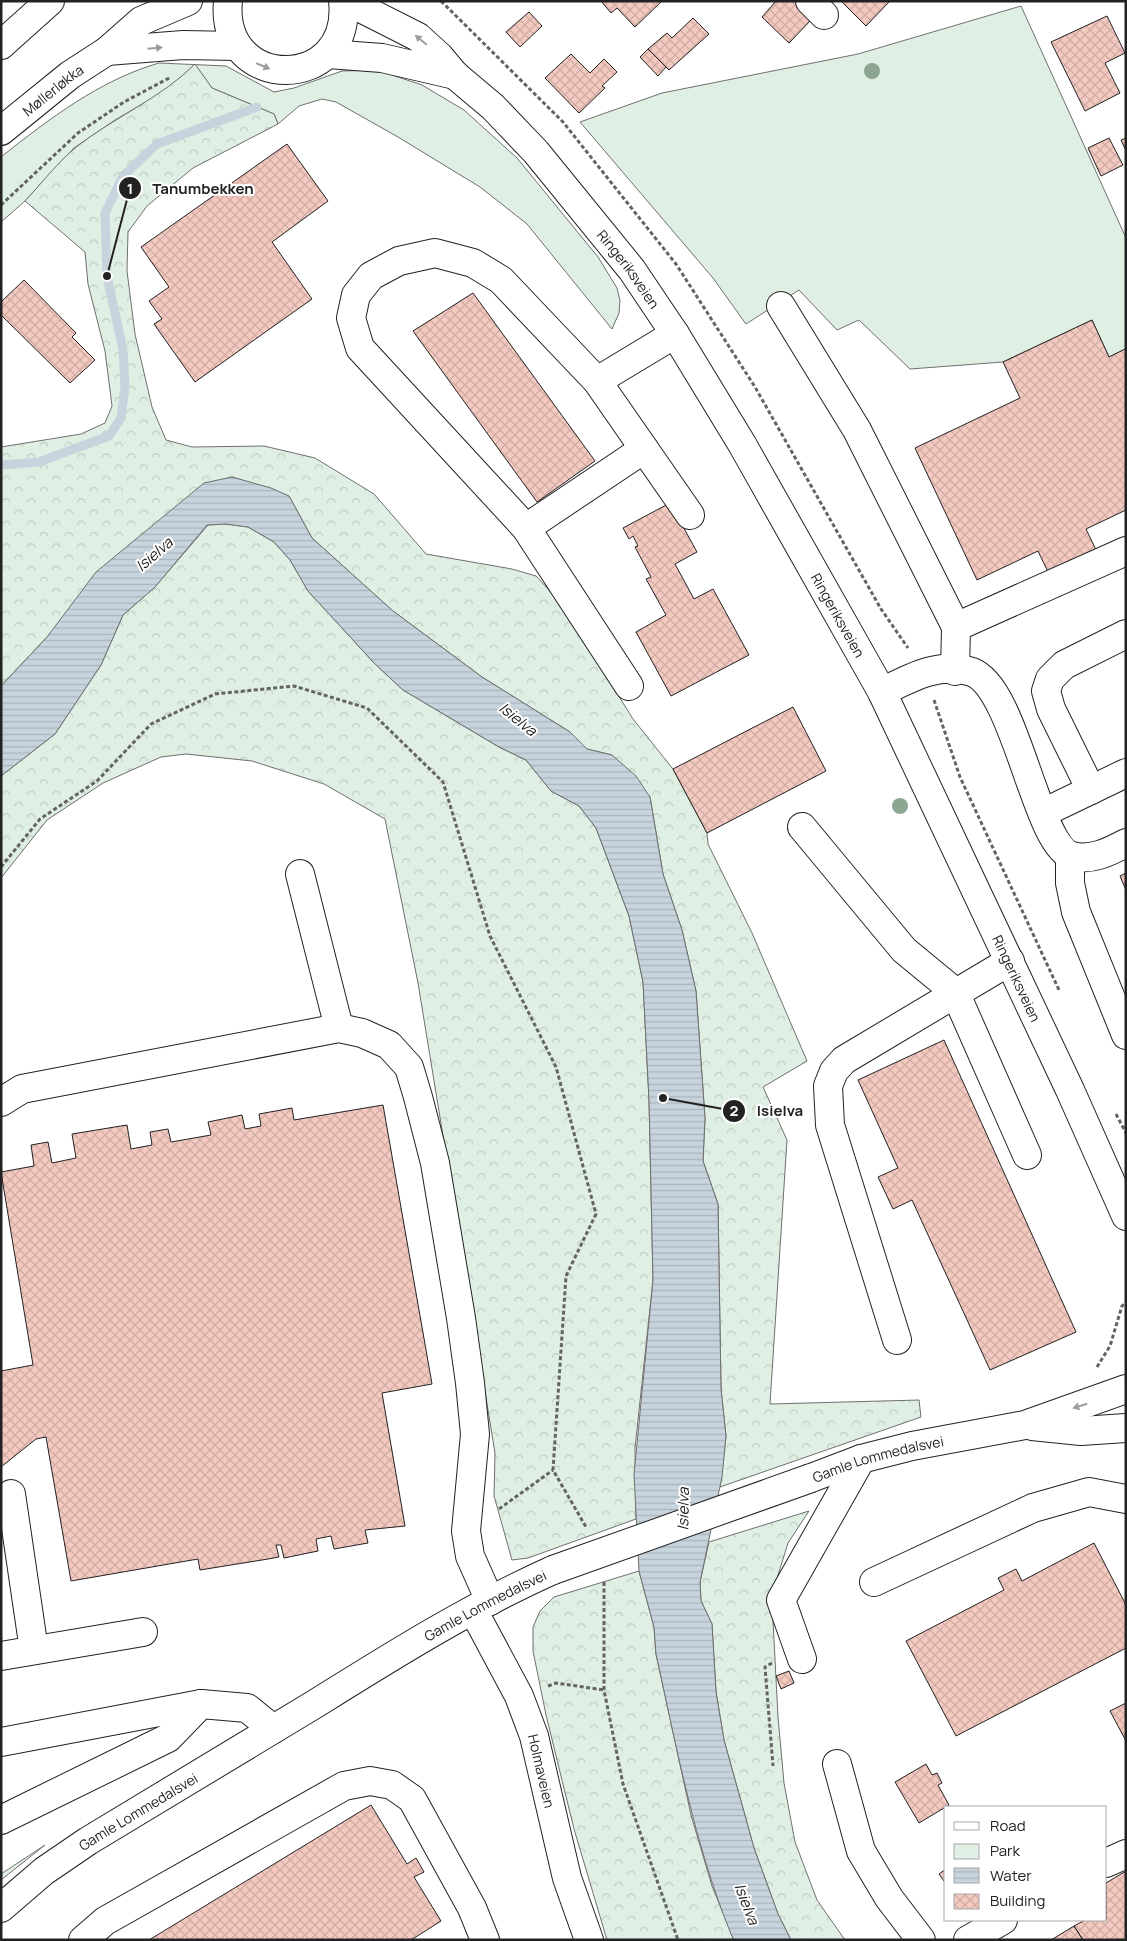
<svg xmlns="http://www.w3.org/2000/svg" width="1127" height="1941" viewBox="0 0 1127 1941" font-family="Manrope,sans-serif">
	<style>
		.green { fill: #e0efe3; stroke: #6f6f6f }
		.forest { fill: url(#forest-crowns); stroke: #6f6f6f }
		.water { fill: url(#water-rules); stroke: #6f6f6f }
		.lines { fill: none; stroke-linecap: round; stroke-linejoin: round }
		.stream { stroke: #c7d3dd; stroke-width: 9 }
		.building { fill: url(#building-cross-hatch); stroke: #222 }
		.minor-casing { stroke: #222; stroke-width: 30 }
		.major-casing { stroke: #222; stroke-width: 30 }
		.path { stroke: #646464; stroke-width: 3; stroke-dasharray: 4 2.5; stroke-linecap: butt }
		.minor { stroke: #fff; stroke-width: 28 }
		.major { stroke: #fff; stroke-width: 28 }
		.minor-bridge-casing { stroke: #222; stroke-width: 30; stroke-linecap: butt }
		.minor-bridge { stroke: #fff; stroke-width: 28 }
		.tree { fill: #8da692 }
		.oneway { fill: #9c9c9c }
		.labels { text-anchor: middle; dominant-baseline: central; stroke-width: 4; stroke-linejoin: round; paint-order: stroke }
		.street-label { font-size: 14px; fill: #222; stroke: #fff }
		.water-label { font-size: 15px; font-style: italic; fill: #222; stroke: #fff }
		.leader { fill: none; stroke: #222; stroke-width: 2 }
		.callout-dot { fill: #222; stroke: #fff; stroke-width: 2 }
		.mark-label { font-size: 15px; text-anchor: middle; font-weight: bold; fill: #fff }
		.callout-label { font-size: 15px; text-anchor: middle; font-weight: bold; fill: #222; stroke: #fff; stroke-width: 4; stroke-linejoin: round; paint-order: stroke }
	</style>
	<defs>
		<pattern id="forest-crowns" width="20" height="18" patternUnits="userSpaceOnUse" patternTransform="scale(1.25)"><rect width="20" height="18" fill="#e0efe3"/><path d="M2 6a3 3 0 1 1 6 0M12 15a3 3 0 1 1 6 0" fill="none" stroke="#c0cdc2"/></pattern>
		<pattern id="water-rules" width="6" height="5" patternUnits="userSpaceOnUse" patternTransform="scale(1.25)"><rect width="6" height="5" fill="#c7d3dd"/><path d="M0 2.5h6" fill="none" stroke="#abb5bd"/></pattern>
		<pattern id="building-cross-hatch" width="8" height="8" patternUnits="userSpaceOnUse" patternTransform="scale(1.25)"><rect width="8" height="8" fill="#f3c9c0"/><path d="M0 0l8 8M0 8l8-8" fill="none" stroke="#d0aca5"/></pattern>
	</defs>
	<rect width="100%" height="100%" fill="#fff"/>
	<path class="green" d="M1021,6l105,232v111l-17,8 -17,-37 -89,42 -93,7 -51,-49 -22,10 -38,-40 -53,34 -33,-46 -133,-156 82,-29 196,-39z
		M159,63l67,3 48,26 20,-4 48,-17 35,-1 45,15 42,25 53,48 81,99 19,31 3,13 -1,12 -7,16 -85,-105 -47,-37 -82,-50 -62,-35 -14,-3 -23,7 -21,18 -4,-10 -62,-26 -17,-23 -32,27 -48,28 -41,28 -49,53 -24,21v-65c48,-38 99,-77 158,-94z
		M45,1845l-44,35v-6z"/>
	<path class="forest" d="M195,64l17,24 62,26 4,10 -85,44 -46,38 -19,26 -1,39 8,63 17,73 14,33 26,7 72,-1 51,12 59,36 52,60 86,15 24,7 24,26 73,117 40,50 34,64 1,11 44,89 55,128 -44,26 24,53 -17,264 149,-4 2,17 -201,70 6,-51 -5,-47 -3,-185 -15,-43 2,-43 -9,-127 -14,-61 -19,-56 -13,-77 -38,-42 -25,-6 -17,-17 -88,-55 -89,-66 -81,-73 -23,-42 -57,-19 -185,160 -46,49v-239l80,-13 24,-11 7,-17 -7,-55 -17,-67 -3,-32 -60,-51c16,-17 32,-38 50,-53 39,-31 85,-49 120,-84z
		M226,524l22,3 26,15 16,18 18,31 67,73 28,26 96,57 27,13 25,31 28,15 17,22 33,88 14,66 6,118 4,180 -18,168 1,71 -108,39 -16,2 -18,-64 1,-43 -77,-470 -33,-164 -61,-35 -72,-23 -66,-7 -25,3 -58,26 -56,37 -46,58v-102l54,-42 46,-69 22,-50 32,-28 53,-62z
		M809,1511l-21,32 -14,45 -1,33 5,96 6,66 11,59 22,58 28,40h-54l-13,-26 -24,-66 -30,-108 -8,-48 -4,-68 -11,-23 -1,-19 9,-40z
		M639,1571l15,56 2,27 35,161 21,71 22,54h-127l-33,-111 -28,-114 -13,-64v-24l7,-16 14,-14z"/>
	<path class="water" d="M232,477l39,11 18,8 23,42 81,73 89,66 88,55 17,17 25,6 24,21 14,21 13,77 19,56 14,61 9,127 -2,43 15,43 3,185 5,47 -4,41 -22,105 1,19 11,23 4,68 8,48 30,108 24,66 13,26h-57l-3,-6c-37,-91 -54,-185 -75,-280l-2,-27 -15,-56 -5,-97 19,-194 -4,-180 -6,-118 -14,-66 -33,-88 -17,-22 -28,-15 -25,-31 -27,-13 -96,-57 -28,-26 -67,-73 -18,-31 -16,-18 -26,-15 -22,-3 -19,1 -52,62 -32,28 -22,50 -46,69 -54,42v-90l46,-49 49,-65 108,-89z"/>
	<g class="lines">
		<path class="stream" d="M1,465l38,-3 70,-26 12,-18 4,-31 -2,-37 -16,-74 -2,-63 18,-37 34,-32 100,-37"/>
	</g>
	<path class="building" d="M601,1h61l-27,26 -18,-19 -6,5z
		M776,1h18l18,18 -23,24 -27,-26z
		M841,1h49l-24,25z
		M529,12l13,14 -22,21 -14,-15z
		M1107,16l18,37 -20,10 15,30 -35,18 -34,-69z
		M693,18l16,16 -40,36 -21,-21 19,-16 5,5z
		M648,49l18,18 -8,9 -18,-19z
		M571,54l19,19 14,-14 13,13 -15,14 3,2 -26,25 -34,-35z
		M1109,138l14,27 -22,11 -13,-28z
		M1126,138v13l-5,-11z
		M287,144l41,57 -56,41 40,57 -117,83 -41,-58 8,-5 -13,-18 20,-14 -28,-40z
		M24,280l52,53 -4,4 23,23 -25,23 -69,-68v-13z
		M473,293l122,168 -58,41 -124,-171z
		M1092,320l17,37 16,-8 1,2v159l-40,19 11,23 -48,22 -11,-23 -61,29 -62,-132 105,-50 -17,-36z
		M670,503l27,49 -22,12 19,35 19,-10 36,66 -78,41 -35,-64 30,-17 -20,-36 5,-2 -16,-30 3,-1 -5,-10 -4,3 -6,-11z
		M793,707l33,64 -119,62 -34,-64z
		M1126,873v17l-6,-14z
		M944,1040l132,292 -86,38 -78,-170 -19,9 -15,-32 20,-9 -40,-88z
		M383,1105l49,279 -50,9 23,133 -40,4 3,13 -34,6 -3,-13 -15,3 2,12 -34,7 -3,-13h-5l3,12 -11,2 -68,11 -2,-11 -127,22 -25,-144 -10,2 -35,28v-96l32,-6 -32,-193 33,-6 -3,-21 17,-3 4,21 24,-5 -4,-24 55,-9 4,24 21,-4 -2,-13 18,-3 3,13 40,-7 -3,-13 34,-7 3,14 16,-3 -2,-12 33,-6 2,12z
		M1094,1543l32,62v43l-170,88 -50,-95 98,-51 -6,-12 18,-9 6,12z
		M789,1671l5,12 -13,6 -5,-13z
		M1126,1703v38l-16,-30z
		M926,1764l6,11 5,-2 5,10 -4,2 11,20 -30,18 -24,-41z
		M371,1805l36,59 9,-6 8,14 -10,5 27,44 -30,19h-262z
		M946,1869v15l-7,-10z
		M1126,1871v69h-43l-9,-14 11,-6h21v-37z
		M1074,1926l9,14h-32z"/>
	<g class="lines">
		<g class="minor-casing">
			<g id="minor">
				<path d="M810,1l14,14"/>
				<path d="M1,45l49,-44"/>
				<path d="M781,306l76,124 99,197 -1,44"/>
				<path d="M597,381l78,-47"/>
				<path d="M526,528l118,-79"/>
				<path d="M956,627l170,-76"/>
				<path d="M629,686l-103,-158 -166,-180 -9,-30 5,-23 15,-19 28,-15 36,-8 38,10 28,17 96,101 93,134"/>
				<path d="M882,692c28,-14 58,-31 90,-20 44,16 64,174 100,184 19,5 37,-4 54,-13"/>
				<path d="M1091,790l-40,-81 -5,-18 4,-12 14,-14 62,-31"/>
				<path d="M1043,813l83,-40"/>
				<path d="M802,827l102,123 51,42 72,163"/>
				<path d="M1070,856v27l6,29 50,123"/>
				<path d="M300,874l39,154"/>
				<path d="M1,1102l21,-13 317,-61 23,5 27,12 20,22 9,30 17,66 26,155 9,65 5,51 -9,97 4,25 20,45"/>
				<path d="M897,1340l-67,-215 -2,-39 6,-15 10,-11 166,-99"/>
				<path d="M1032,1426l49,5 45,-3"/>
				<path id="s1" d="M811,1478l50,-19 51,-13 113,-21 101,-36"/>
				<path d="M11,1494l23,156"/>
				<path d="M874,1582l159,-74 56,-16 37,7"/>
				<path id="s2" d="M473,1610l46,86 15,40 33,142 22,62"/>
				<path d="M1,1656l142,-24"/>
				<path d="M802,1659l-21,-59 80,-141"/>
				<path d="M1,1742l200,-38 46,4 26,21"/>
				<path d="M837,1764l24,87 28,47 32,42"/>
				<path d="M1,1820l167,-82 33,-34"/>
				<path d="M1106,1863l20,-9"/>
				<path id="s3" d="M1,1908l43,-37 44,-30c76,-46 152,-91 227,-137 77,-48 155,-97 238,-134"/>
				<path d="M83,1940l22,-19 239,-135 26,-5 22,4 20,14 60,109 13,32"/>
				<path d="M968,1940l35,-20"/>
			</g>
		</g>
		<g class="major-casing">
			<g id="major">
				<path d="M228,1c-9,92 125,92 115,0"/>
				<path id="s4" d="M347,1l71,36 21,19 16,19 38,32 43,45 96,118 43,64 67,110 140,248 188,398 56,126"/>
				<path d="M107,51l76,-6 54,1"/>
				<path d="M328,54l54,4 73,17"/>
				<path id="s5" d="M1,131l69,-56 37,-24 34,-30 47,-20"/>
			</g>
		</g>
		<path class="path" d="M441,1l122,121 113,142 79,123 126,222 27,39
			M1,205l77,-72 46,-31 47,-25
			M934,700l26,77 99,213
			M1,867l39,-48 57,-38 54,-57 64,-30 79,-8 73,22 76,74 47,154 66,131 40,147 -30,62 -13,194 33,57
			M1116,1114l10,19
			M1097,1367l13,-21 12,-40 4,-4
			M499,1509l54,-39
			M604,1582v108l19,94 55,156
			M772,1663l-7,4 8,99
			M548,1686l8,-3 48,7"/>
		<use href="#minor" class="minor"/>
		<use href="#major" class="major"/>
		<g class="minor-bridge-casing">
			<path id="minor-bridge" d="M553,1570l258,-92"/>
		</g>
		<use href="#minor-bridge" class="minor-bridge"/>
	</g>
	<g class="tree">
		<circle cx="872" cy="71" r="8"/>
		<circle cx="900" cy="806" r="8"/>
	</g>
	<defs><path id="oneway-solid" d="M-6-.8H1V-3.2L6.5 0L1 3.2V.8H-6Z" transform="scale(1.25)"/></defs>
	<g class="oneway">
		<use href="#oneway-solid" transform="translate(421 40) rotate(-141)"/>
		<use href="#oneway-solid" transform="translate(155 48) rotate(-5)"/>
		<use href="#oneway-solid" transform="translate(263 66) rotate(23)"/>
		<use href="#oneway-solid" transform="translate(1080 1406) rotate(162)"/>
	</g>
	<g class="labels">
		<g class="street-label">
			<text stroke="none"><textPath href="#s5" startOffset="66">Møllerløkka</textPath></text>
			<text stroke="none"><textPath href="#s4" startOffset="394">Ringeriksveien</textPath></text>
			<text stroke="none"><textPath href="#s4" startOffset="799">Ringeriksveien</textPath></text>
			<text stroke="none"><textPath href="#s4" startOffset="1204">Ringeriksveien</textPath></text>
			<text stroke="none"><textPath href="#s1" startOffset="70">Gamle Lommedalsvei</textPath></text>
			<text stroke="none"><textPath href="#s3" startOffset="572">Gamle Lommedalsvei</textPath></text>
			<text stroke="none"><textPath href="#s2" startOffset="176">Holmaveien</textPath></text>
			<text stroke="none"><textPath href="#s3" startOffset="168">Gamle Lommedalsvei</textPath></text>
		</g>
		<g class="water-label">
			<text transform="translate(154 554) rotate(-41)">Isielva</text>
			<text transform="translate(518 719) rotate(39)">Isielva</text>
			<text transform="translate(683 1509) rotate(-89)">Isielva</text>
			<text transform="translate(747 1904) rotate(69)">Isielva</text>
		</g>
	</g>
	<path class="leader" d="M107 276L130 188M663 1098L734 1111"/>
	<g class="callout-dot">
		<circle cx="107" cy="276" r="5"/>
		<circle cx="663" cy="1098" r="5"/>
		<circle cx="130" cy="188" r="12"/>
		<circle cx="734" cy="1111" r="12"/>
	</g>
	<g class="mark-label">
		<text x="130" y="194">1</text>
		<text x="734" y="1116">2</text>
	</g>
	<g class="callout-label">
		<text x="203" y="194">Tanumbekken</text>
		<text x="780" y="1116">Isielva</text>
	</g>
	<rect width="1127" height="1941" fill="none" stroke="#222222" stroke-width="5"/>
	<rect x="944" y="1806" width="162" height="115" fill="#ffffff" stroke="#a7a7a7"/>
	<rect x="954" y="1822" width="25" height="8" fill="#ffffff" stroke="#a7a7a7"/>
	<text x="990" y="1831" font-size="15" fill="#222222">Road</text>
	<rect x="954" y="1844" width="25" height="15" fill="#e0efe3" stroke="#a7a7a7"/>
	<text x="990" y="1856" font-size="15" fill="#222222">Park</text>
	<rect x="954" y="1868" width="25" height="15" fill="url(#water-rules)" stroke="#a7a7a7"/>
	<text x="990" y="1881" font-size="15" fill="#222222">Water</text>
	<rect x="954" y="1894" width="25" height="15" fill="url(#building-cross-hatch)" stroke="#a7a7a7"/>
	<text x="990" y="1906" font-size="15" fill="#222222">Building</text>
</svg>
